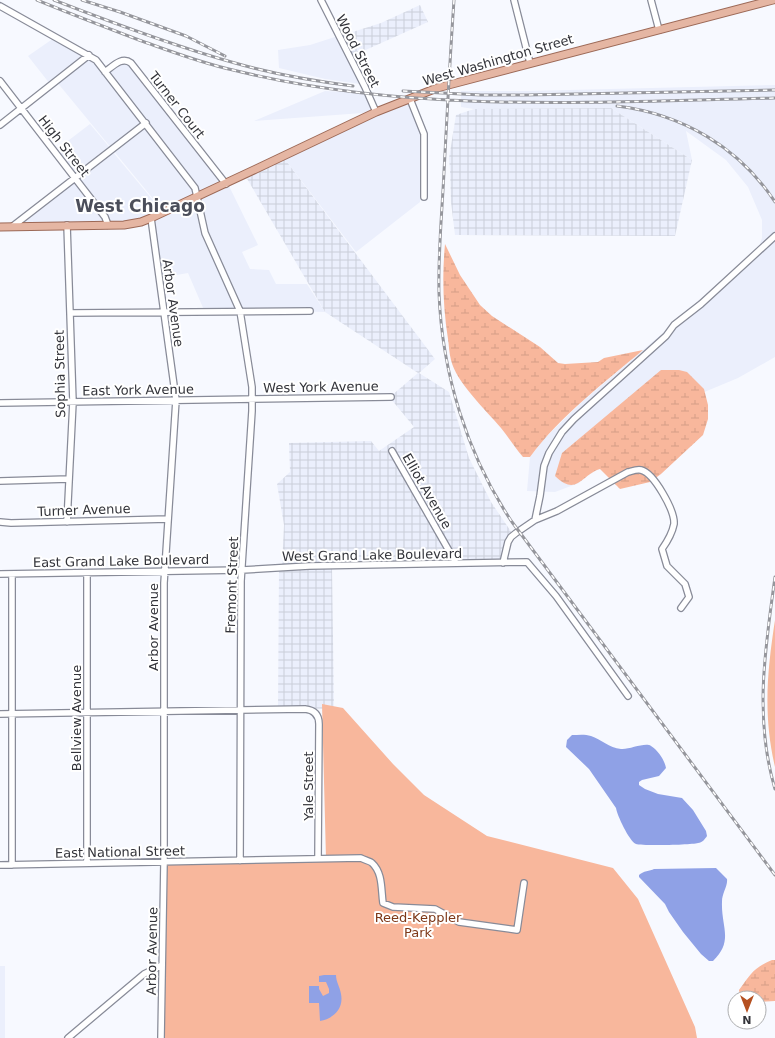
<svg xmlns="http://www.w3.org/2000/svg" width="775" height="1038" viewBox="0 0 775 1038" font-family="'DejaVu Sans',sans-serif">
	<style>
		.built { fill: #ebeffc }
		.industrial { fill: url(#industrial-grid) }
		.wetland { fill: url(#wetland-marsh) }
		.park { fill: #f8b79c }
		.water { fill: #8fa1e6 }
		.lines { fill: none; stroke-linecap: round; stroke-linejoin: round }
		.minor-casing { stroke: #888b98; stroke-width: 8 }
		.major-casing { stroke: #9c6957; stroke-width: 9 }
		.minor { stroke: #fff; stroke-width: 5.5 }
		.major { stroke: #e5b6a3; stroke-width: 7 }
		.rail-casing { stroke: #95969c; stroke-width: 3 }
		.rail { stroke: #fff; stroke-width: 1.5; stroke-dasharray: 4.5; stroke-linecap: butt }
		.labels { text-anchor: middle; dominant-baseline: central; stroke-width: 4; stroke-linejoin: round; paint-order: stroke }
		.street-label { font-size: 13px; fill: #33343a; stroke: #fff }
		.park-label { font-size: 13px; fill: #7e3818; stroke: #fff }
		.district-label { font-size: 17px; font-weight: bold; fill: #4b4e5a; stroke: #fff }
	</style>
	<defs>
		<pattern id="industrial-grid" width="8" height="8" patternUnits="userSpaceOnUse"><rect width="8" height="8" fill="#ebeffc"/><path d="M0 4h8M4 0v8" fill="none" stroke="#caced9"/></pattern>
		<pattern id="wetland-marsh" width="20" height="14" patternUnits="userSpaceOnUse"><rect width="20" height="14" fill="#f8b79c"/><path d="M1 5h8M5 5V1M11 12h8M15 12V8" fill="none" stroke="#d59e87"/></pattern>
	</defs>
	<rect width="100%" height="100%" fill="#f7f9ff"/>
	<path class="built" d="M338,36l22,48 -35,-5 -46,-11 -1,-18 32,-5z
		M54,38l33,17 -37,29 -22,-28z
		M89,55l16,17 23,-11 96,123 -60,28 -108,-131z
		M775,85v272l-37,21 -48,20 -85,41 -26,44 -24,9 -28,-1 3,-34 14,-18 39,-38 174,-148 5,-15v-18l-14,-33 -22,-27 -40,-29 6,29 -81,-52 -137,1 -13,-2v-16h67z
		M325,91l43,2 8,19 -122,9z
		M407,101l15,33 -2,68 -64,50 -72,-94z
		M90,124l21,25 -36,27 -19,-26z
		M112,151l50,60 -15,7 -38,5 -32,-45z
		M75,180l28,37 3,7 -89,1z
		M228,184l30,61 -16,7 8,17 19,1 7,14h31l18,28 -84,-2 -35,-79 -10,-32z
		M194,201l10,32 34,77h-34l-16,-37 -28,5 -8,-59z
		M0,966h5v72h-5z"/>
	<path class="industrial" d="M420,5l8,17 -78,35 -10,-21 41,-13z
		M611,108l81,52 -17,76 -220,-1 -4,-33 -1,-32 -1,-12 7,-43 18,-6z
		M284,158l151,201 -16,14 30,19 20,66 22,44 21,31 -11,28 -219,5 2,-41 -7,-41 13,-12 -1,-29 82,-2 8,10 35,-24 -23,-28v-3l27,-23 -93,-61 -79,-135z
		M332,567l2,142 -56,-1 1,-138z"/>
	<path class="wetland" d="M445,244l15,31 20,30 12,11 48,31 18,16 7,1 33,-2 6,-4 39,-8c-39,33 -82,65 -113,107h-7c-8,-9 -14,-19 -22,-29 -15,-18 -45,-46 -50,-68 -2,-7 -2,-15 -3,-21 -5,-32 -6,-63 -3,-95z
		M661,370h18l8,2 17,17 4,16v14l-5,16 -42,39 -11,8 -30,7 -20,-20c-19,6 -23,28 -45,7l7,-23z
		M772,960h3v41l-16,1v-4h-19l-1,-8c12,-16 14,-22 33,-30z"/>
	<path class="park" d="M775,620v147c-12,-52 -8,-95 0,-147z
		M322,704l21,4 50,56 31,31 63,41 126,32 25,31 57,128 2,11h-533v-176l162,-3z"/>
	<path class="water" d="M572,735c6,0 13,-1 19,1 10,3 18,12 30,13 8,1 24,-7 30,-3 7,4 14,15 15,22l-7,8 -17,4 -3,2v3l6,4 13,5 24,4 11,12 13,21 1,5c-2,3 -5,7 -9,7 -7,2 -57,3 -62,1 -7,-3 -19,-29 -20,-36l-27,-39 -23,-22 1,-7z
		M716,868l11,11c1,7 -5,14 -5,23 -1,25 12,39 -9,59h-4l-8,-7 -18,-22 -14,-20 -4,-8 -26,-27v-2c4,-4 11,-4 15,-6z
		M324,975h12c0,7 4,12 5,19 3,15 -8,25 -21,27l-1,-18h-10v-17h10v3l4,7 6,-3v-4l-3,-7h-7v-6z"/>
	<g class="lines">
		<g class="minor-casing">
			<path id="minor" d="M321,0l44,87 11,25
				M514,0l16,63
				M651,0l8,30
				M0,6l96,54 99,128 10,45 35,78 12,76v24l-11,170 -1,280
				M105,72c8,-6 17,-16 26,-9l95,121
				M0,81l105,136 3,8
				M410,99l14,35v63
				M0,125l89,-70
				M151,218l25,182 -12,183v279l-3,176
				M67,225l6,177 -6,120
				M13,226l133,-103
				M70,313l240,-2
				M0,403l391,-6
				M392,451l64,112
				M0,481l69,-2
				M535,520l5,-24 4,-30 5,-13 13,-21 12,-13 92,-83 8,-11 27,-21 74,-68
				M0,522l11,1 157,-4
				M503,563l5,-21 3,-5 5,-4 19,-13 22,-9 71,-39c4,-1 9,-3 13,-2 13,3 34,41 33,54 -2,10 -7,18 -12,25l5,17 18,18 4,13 -8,11
				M87,573v290
				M0,574l242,-4 67,-4 218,-4 29,34 72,100
				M0,714l305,-5c9,1 14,6 14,15l-1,135
				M0,865l361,-7c3,2 9,3 11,5 11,10 9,27 11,40l10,4 42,2 24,13 58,8 7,-47
				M12,865v-290
				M68,1038l76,-64 18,-9"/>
		</g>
		<g class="major-casing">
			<path id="major" d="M0,227l124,-2 17,-3 10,-4 105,-49 120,-57 61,-24 336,-88"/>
		</g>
		<use href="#minor" class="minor"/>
		<use href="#major" class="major"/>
		<g class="rail-casing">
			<path id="rail" d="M37,0c34,14 68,27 102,40 31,11 62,23 94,30 177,44 361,32 542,28
				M54,0c59,23 120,46 181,63 38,11 79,18 118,23
				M82,0l38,12 66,24 39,20
				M454,0c-4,57 -7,115 -10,172 -2,41 -6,81 -5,121 3,80 28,162 73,229l263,353
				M403,91l78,4h45l249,-5
				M617,106c65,8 122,41 158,96
				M775,577c-10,73 -21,141 0,212"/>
		</g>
		<use href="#rail" class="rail"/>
	</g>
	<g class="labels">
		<g class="street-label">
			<text transform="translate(358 51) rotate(63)">Wood Street</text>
			<text transform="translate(498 60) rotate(-16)">West Washington Street</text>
			<text transform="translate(177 105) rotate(52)">Turner Court</text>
			<text transform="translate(64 146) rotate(52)">High Street</text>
			<text transform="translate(173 303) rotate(82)">Arbor Avenue</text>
			<text transform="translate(60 374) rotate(-91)">Sophia Street</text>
			<text transform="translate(321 387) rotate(-1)">West York Avenue</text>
			<text transform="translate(138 390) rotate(-1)">East York Avenue</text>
			<text transform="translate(427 491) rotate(60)">Elliot Avenue</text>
			<text transform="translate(84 510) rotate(-2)">Turner Avenue</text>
			<text transform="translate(372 555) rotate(-1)">West Grand Lake Boulevard</text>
			<text transform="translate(121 561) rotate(-1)">East Grand Lake Boulevard</text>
			<text transform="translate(232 585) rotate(-88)">Fremont Street</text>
			<text transform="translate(153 627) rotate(-90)">Arbor Avenue</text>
			<text transform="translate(76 718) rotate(-90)">Bellview Avenue</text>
			<text transform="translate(308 786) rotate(-90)">Yale Street</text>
			<text transform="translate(120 852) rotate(-1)">East National Street</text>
			<text transform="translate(152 951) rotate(-89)">Arbor Avenue</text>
		</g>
		<g class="park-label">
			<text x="418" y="917">Reed-Keppler<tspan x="418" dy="15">Park</tspan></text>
		</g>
		<g class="district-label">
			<text x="140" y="206">West Chicago</text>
		</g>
	</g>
	<g transform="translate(747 1010) rotate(180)"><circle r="19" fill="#ffffff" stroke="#adaeb0"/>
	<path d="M0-3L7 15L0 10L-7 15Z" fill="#b55020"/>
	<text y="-6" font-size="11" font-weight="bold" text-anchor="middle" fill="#33343a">N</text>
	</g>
</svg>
